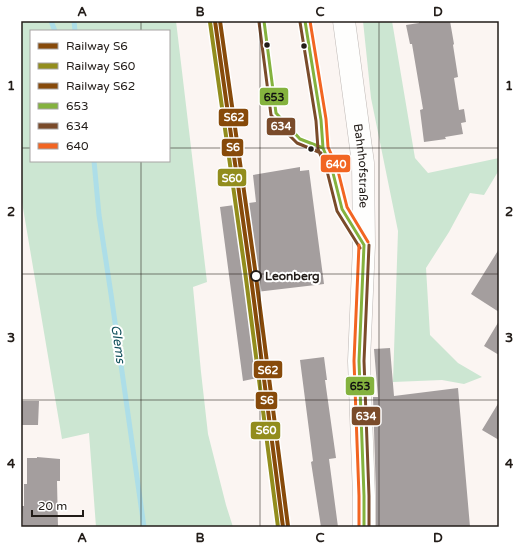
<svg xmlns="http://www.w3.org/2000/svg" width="520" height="548" viewBox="0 0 520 548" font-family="'Varela Round',sans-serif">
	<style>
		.green { fill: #cce6d2; fill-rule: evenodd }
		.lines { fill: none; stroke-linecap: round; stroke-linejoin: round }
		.stream { stroke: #addee8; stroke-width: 5 }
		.building { fill: #a49e9e }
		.tertiary-casing { stroke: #bdb7b4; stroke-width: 23 }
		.tertiary { stroke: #fefefd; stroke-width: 22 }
		.bus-1-casing { stroke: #fff; stroke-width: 6 }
		.bus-2-casing { stroke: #fff; stroke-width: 6 }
		.bus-3-casing { stroke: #fff; stroke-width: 6 }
		.bus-1 { stroke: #84b23e; stroke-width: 3 }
		.bus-2 { stroke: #7a4b2a; stroke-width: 3 }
		.bus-3 { stroke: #f26522; stroke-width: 3 }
		.rail-1-casing { stroke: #fff; stroke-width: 7 }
		.rail-2-casing { stroke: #fff; stroke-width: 7 }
		.rail-3-casing { stroke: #fff; stroke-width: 7 }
		.rail-1 { stroke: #874a0a; stroke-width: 4 }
		.rail-2 { stroke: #928d1d; stroke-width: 4 }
		.rail-3 { stroke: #874a0a; stroke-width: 4 }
		.grid { fill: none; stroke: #221c18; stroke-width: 1; stroke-opacity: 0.55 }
		.bus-dot { fill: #221c18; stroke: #fff; stroke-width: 1.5 }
		.stop-dot { fill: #fff; stroke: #221c18; stroke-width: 2 }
		.labels { text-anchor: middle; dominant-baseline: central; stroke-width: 4; stroke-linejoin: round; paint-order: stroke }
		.street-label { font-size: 12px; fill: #221c18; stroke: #fff }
		.stop-label { font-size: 12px; font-weight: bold; fill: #221c18; stroke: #fff; text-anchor: start }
		.water-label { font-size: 13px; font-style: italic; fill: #11505b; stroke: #fff }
		.line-badge { stroke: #fff; stroke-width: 1.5 }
		.badge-label { font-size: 11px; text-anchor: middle; font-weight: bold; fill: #fff }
		.pale-badge-label { font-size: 11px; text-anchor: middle; font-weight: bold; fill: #111 }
		.neatline { fill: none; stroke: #221c18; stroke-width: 1.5 }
		.grid-label { font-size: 13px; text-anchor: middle; font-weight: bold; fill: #221c18 }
	</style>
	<rect width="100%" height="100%" fill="#fbf5f2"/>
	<path class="green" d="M21,21h155l31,261 -14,5 8,85 7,62 18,71 7,22h-137l-7,-94 -27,6 -41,-243zM31,31h138v130h-138z
		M363,21h29l23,137 13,15 71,-15v12l-15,25 -14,-2 -21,39 -23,36 4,67 28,28 24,14 -18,7 -22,-4 -49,2 5,-151 -27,-133z"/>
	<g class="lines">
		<path class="stream" d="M51,21l4,10
			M74,21l1,10
			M94,161l5,54 12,79 33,233"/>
	</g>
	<path class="building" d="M419,21h31l4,23 -1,1 5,32 -4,1 5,32 5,-1 2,13 -5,1 2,11 -18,3 1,2 -22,3 -4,-32 3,-1 -11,-65h-2l-4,-19 13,-2z
		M300,167v4l9,-1 15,114 -77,9 10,85 -14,3 -23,-174 36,-5 -3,-27z
		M499,249v63l-28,-18z
		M499,321v34l-15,-9z
		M390,348l4,48 64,-8 12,139h-94v-31l-3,-99h5l-4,-48z
		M324,357l3,23h-2l11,78 -7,1 9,68h-17l-10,-65 2,-1 -13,-101z
		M21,401h18l-1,24h-17z
		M499,402v38l-17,-10z
		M37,457l23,2v22h-3l1,46h-35l-1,-21h2v-22h3v-26h10z"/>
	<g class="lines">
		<g class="tertiary-casing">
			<g id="tertiary">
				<path id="s1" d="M344,21l19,142 1,82 -5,116 5,135v31"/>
			</g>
		</g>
		<use href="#tertiary" class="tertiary"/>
		<g class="bus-1-casing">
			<path id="bus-1" d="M264,21l12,92 24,26 23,9
				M305,21l16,99 2,28 9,21 10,40 22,36
				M364,245l-5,116 5,135v31"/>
		</g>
		<g class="bus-2-casing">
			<path id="bus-2" d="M259,22l12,93 13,15 13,13 24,10
				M300,22l16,99 2,28 9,22 10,40 23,37
				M369,245l-5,116 5,135v31"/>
		</g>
		<g class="bus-3-casing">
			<path id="bus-3" d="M310,21l16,98 2,28 9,20 10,40 21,35
				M359,527v-31l-5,-135 5,-116"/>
		</g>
		<use href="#bus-1" class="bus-1"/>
		<use href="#bus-2" class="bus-2"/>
		<use href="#bus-3" class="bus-3"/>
		<g class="rail-1-casing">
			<path id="rail-1" d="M215,21l35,249 33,257"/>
		</g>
		<g class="rail-2-casing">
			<path id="rail-2" d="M210,22l35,249 33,256"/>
		</g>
		<g class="rail-3-casing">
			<path id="rail-3" d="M220,21l35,248 33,257"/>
		</g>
		<use href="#rail-1" class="rail-1"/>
		<use href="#rail-2" class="rail-2"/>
		<use href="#rail-3" class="rail-3"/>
	</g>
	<path class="grid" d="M141,21v10M260,21v506M379,21v506M21,148h10M169,148h330M141,161v366M21,274h478M21,400h478"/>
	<g class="bus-dot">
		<circle cx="267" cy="45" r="3.5"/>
		<circle cx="304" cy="46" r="3.5"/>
		<circle cx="311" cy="149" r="3.5"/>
	</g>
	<circle class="stop-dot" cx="256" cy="276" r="5"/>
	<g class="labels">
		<g class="street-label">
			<text stroke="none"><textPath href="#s1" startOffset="146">Bahnhofstraße</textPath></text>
		</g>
		<g class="stop-label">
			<text x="265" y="276">Leonberg</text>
		</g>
		<g class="water-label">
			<text transform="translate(118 344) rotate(82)">Glems</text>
		</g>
	</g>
	<g class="line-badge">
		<rect x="259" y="87" width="30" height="19" rx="4" fill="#84b23e"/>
		<rect x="218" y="108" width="31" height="19" rx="4" fill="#874a0a"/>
		<rect x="266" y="117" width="30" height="19" rx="4" fill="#7a4b2a"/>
		<rect x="221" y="138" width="23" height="19" rx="4" fill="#874a0a"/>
		<rect x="320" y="154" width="31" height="19" rx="4" fill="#f26522"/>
		<rect x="217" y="168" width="30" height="19" rx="4" fill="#928d1d"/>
		<rect x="253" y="360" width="30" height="19" rx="4" fill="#874a0a"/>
		<rect x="345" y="376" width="30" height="20" rx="4" fill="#84b23e"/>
		<rect x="255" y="391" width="23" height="19" rx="4" fill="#874a0a"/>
		<rect x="351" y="406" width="30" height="20" rx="4" fill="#7a4b2a"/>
		<rect x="250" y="421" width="31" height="19" rx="4" fill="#928d1d"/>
	</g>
	<g class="badge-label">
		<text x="234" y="121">S62</text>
		<text x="281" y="130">634</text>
		<text x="233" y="151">S6</text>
		<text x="336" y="168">640</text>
		<text x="232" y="182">S60</text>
		<text x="268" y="374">S62</text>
		<text x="267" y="404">S6</text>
		<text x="366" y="420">634</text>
		<text x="266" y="434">S60</text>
	</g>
	<g class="pale-badge-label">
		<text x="274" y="101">653</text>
		<text x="360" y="390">653</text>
	</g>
	<rect width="520" height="548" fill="none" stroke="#ffffff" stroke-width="44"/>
	<rect x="30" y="30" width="140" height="132" fill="#ffffff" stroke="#a7a4a3"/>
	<rect x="38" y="43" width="20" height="6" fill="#874a0a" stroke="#a7a4a3"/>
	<text x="66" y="50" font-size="12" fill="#221c18">Railway S6</text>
	<rect x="38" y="63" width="20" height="6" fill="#928d1d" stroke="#a7a4a3"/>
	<text x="66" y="70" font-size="12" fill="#221c18">Railway S60</text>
	<rect x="38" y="83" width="20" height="6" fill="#874a0a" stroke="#a7a4a3"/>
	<text x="66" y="90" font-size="12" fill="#221c18">Railway S62</text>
	<rect x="38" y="103" width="20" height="6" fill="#84b23e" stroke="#a7a4a3"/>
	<text x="66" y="110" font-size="12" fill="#221c18">653</text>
	<rect x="38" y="123" width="20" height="6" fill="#7a4b2a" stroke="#a7a4a3"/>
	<text x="66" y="130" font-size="12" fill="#221c18">634</text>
	<rect x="38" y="143" width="20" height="6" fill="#f26522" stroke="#a7a4a3"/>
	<text x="66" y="150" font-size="12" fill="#221c18">640</text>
	<path d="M32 510v6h51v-6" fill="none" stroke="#221c18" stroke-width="2"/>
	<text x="38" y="510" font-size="12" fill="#221c18" stroke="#ffffff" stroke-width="3" paint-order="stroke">20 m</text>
	<rect x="22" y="22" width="476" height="504" class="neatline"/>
	<g class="grid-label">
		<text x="82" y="16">A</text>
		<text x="200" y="16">B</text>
		<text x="320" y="16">C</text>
		<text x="438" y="16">D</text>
		<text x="11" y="90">1</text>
		<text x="509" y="90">1</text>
		<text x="11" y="216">2</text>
		<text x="509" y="216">2</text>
		<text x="11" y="342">3</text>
		<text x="509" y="342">3</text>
		<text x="11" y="468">4</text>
		<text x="509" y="468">4</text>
		<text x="82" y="542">A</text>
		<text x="200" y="542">B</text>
		<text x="320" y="542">C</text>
		<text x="438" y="542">D</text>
	</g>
</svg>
